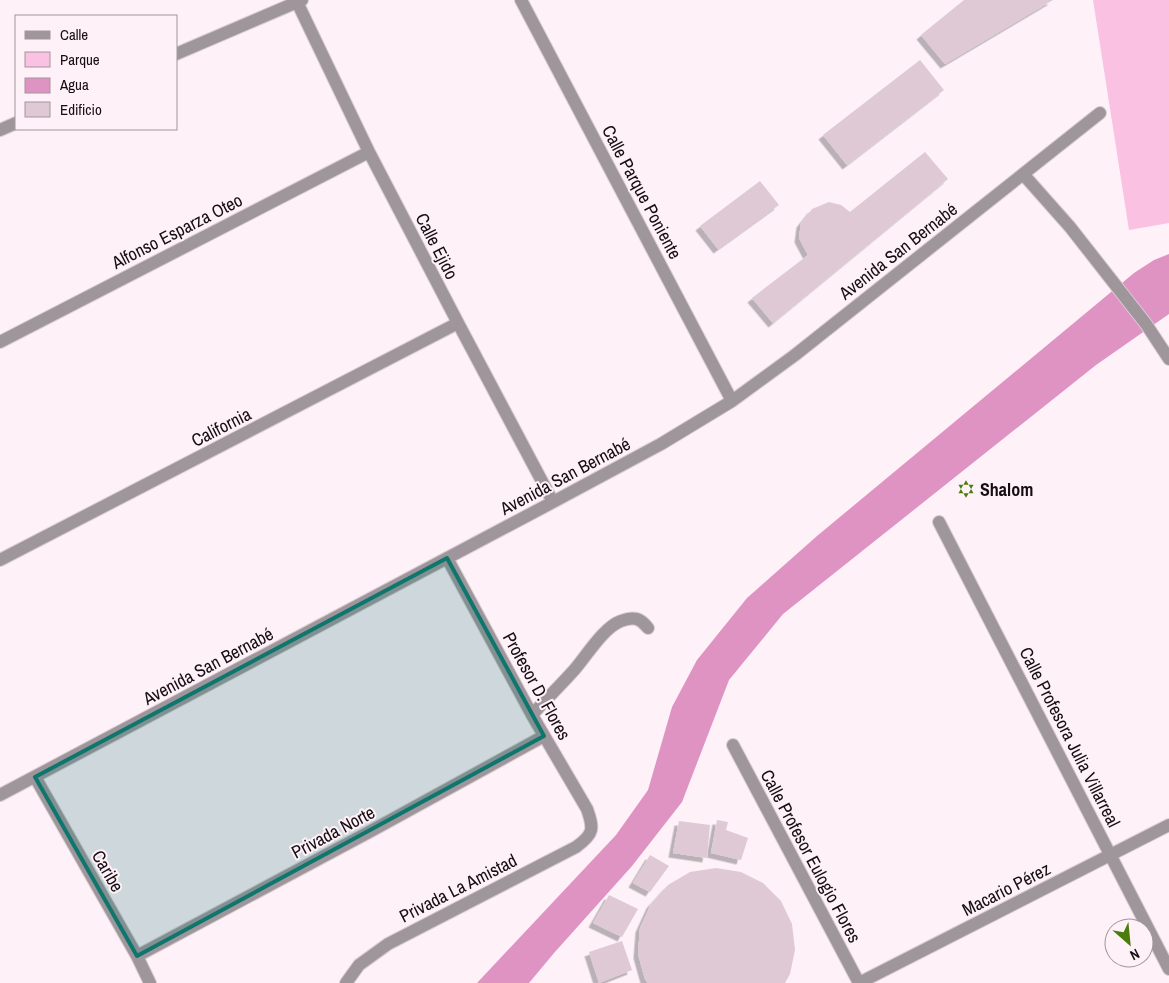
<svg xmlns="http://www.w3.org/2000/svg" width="1169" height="983" viewBox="0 0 1169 983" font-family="'Archivo Narrow',sans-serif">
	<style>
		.green { fill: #fac1e3 }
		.water { fill: #de93c2 }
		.building { fill: #dec9d5; filter: url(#shadow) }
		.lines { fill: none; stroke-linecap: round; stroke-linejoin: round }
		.minor-casing { stroke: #d9cdd3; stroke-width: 14 }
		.minor { stroke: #9f969b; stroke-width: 12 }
		.marked { fill: #0f766e; fill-opacity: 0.2; stroke: #0f766e; stroke-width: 4; stroke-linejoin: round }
		.labels { text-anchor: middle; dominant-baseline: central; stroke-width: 4; stroke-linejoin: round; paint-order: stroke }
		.street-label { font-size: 18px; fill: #150e12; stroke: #fef1f8 }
		.poi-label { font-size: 18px; font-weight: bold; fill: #150e12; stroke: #fef1f8; text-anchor: start }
	</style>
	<defs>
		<filter id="shadow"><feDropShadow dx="-4.5" dy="4.5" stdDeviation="0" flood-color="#0004"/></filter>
	</defs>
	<rect width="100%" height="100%" fill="#fef1f8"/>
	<path class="green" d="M1093,0h76v223l-40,7z"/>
	<path class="water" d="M1169,254v60l-73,51 -313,249 -54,66 -47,122 -50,64 -78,87 -25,30h-52l139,-148 32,-45 24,-83 25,-47 50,-62 70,-62 317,-263 20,-13z"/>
	<path class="building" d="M964,0h89l-108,64 -24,-29z
		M920,60l24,30 -97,75 -24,-30z
		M925,152l23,27 -175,144 -21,-25 56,-43 -9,-17 2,-15 11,-14 17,-7 12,3 9,7z
		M760,181l19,24 -61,44 -18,-23z
		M717,820l11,2 -2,8 22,8 -7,22 -30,-7z
		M679,821l31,4 -3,33 -34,-5z
		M650,855l19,11 -19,26 -17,-9z
		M716,868l25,4 22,11 18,18 11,23 3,26 -5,24 -5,9h-137l-3,-4 -7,-25 2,-26 11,-24 17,-19 22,-13z
		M609,895l29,14 -16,28 -29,-14z
		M622,941l10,29 -33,13 -10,-31z"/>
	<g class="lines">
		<g class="minor-casing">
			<path id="minor" d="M521,0l211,401
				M297,2l72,150 89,171 95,179
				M176,54l126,-54
				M0,130l16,-7
				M1023,174l47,53 76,97 23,35
				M0,342l369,-190
				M939,522l230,447
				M0,560l458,-237
				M532,715c14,-16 29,-30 43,-46 12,-14 29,-42 46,-48 13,-5 19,-3 27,7
				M733,745l126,238 310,-158
				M35,777l102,179 13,27
				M0,795l553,-293 108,-58 71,-43 63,-46 305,-242
				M137,956l234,-125 173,-95
				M346,983l13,-18 29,-21 188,-97c18,-13 18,-18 11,-38l-55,-94 -85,-157"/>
		</g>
		<use href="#minor" class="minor"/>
	</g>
	<path class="marked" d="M447,558l97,178 -407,220 -102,-179z"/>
	<defs>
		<g id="synagogue-bare" transform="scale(1.35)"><path d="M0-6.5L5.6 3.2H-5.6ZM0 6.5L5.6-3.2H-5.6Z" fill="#4a7d0c" stroke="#fef1f8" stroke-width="2.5" paint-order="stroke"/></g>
	</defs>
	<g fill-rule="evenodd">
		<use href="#synagogue-bare" x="966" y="489"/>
	</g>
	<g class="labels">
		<g class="street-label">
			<text transform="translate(642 192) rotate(62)">Calle Parque Poniente</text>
			<text transform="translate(177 231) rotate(-27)">Alfonso Esparza Oteo</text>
			<text transform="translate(437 246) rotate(63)">Calle Ejido</text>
			<text transform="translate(898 251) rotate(-38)">Avenida San Bernabé</text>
			<text transform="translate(221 427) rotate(-27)">California</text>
			<text transform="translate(565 476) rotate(-28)">Avenida San Bernabé</text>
			<text transform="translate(208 666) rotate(-28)">Avenida San Bernabé</text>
			<text transform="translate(537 686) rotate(61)">Profesor D. Flores</text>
			<text transform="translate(1070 737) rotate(63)">Calle Profesora Julia Villarreal</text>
			<text transform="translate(333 832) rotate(-28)">Privada Norte</text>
			<text transform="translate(811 856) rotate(62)">Calle Profesor Eulogio Flores</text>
			<text transform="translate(108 871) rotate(60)">Caribe</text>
			<text transform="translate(458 888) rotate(-27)">Privada La Amistad</text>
			<text transform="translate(1006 889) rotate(-27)">Macario Pérez</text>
		</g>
		<g class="poi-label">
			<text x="980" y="489">Shalom</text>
		</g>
	</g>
	<rect x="15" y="15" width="162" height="115" fill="#fef1f8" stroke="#a1969c"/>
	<rect x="25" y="31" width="25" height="8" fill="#9f969b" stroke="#a1969c"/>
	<text x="60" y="40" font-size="15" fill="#150e12">Calle</text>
	<rect x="25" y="52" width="25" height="15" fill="#fac1e3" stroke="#a1969c"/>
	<text x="60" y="65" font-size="15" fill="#150e12">Parque</text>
	<rect x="25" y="78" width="25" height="15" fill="#de93c2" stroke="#a1969c"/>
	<text x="60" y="90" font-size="15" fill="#150e12">Agua</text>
	<rect x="25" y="102" width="25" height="15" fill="#dec9d5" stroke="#a1969c"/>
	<text x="60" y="115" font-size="15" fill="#150e12">Edificio</text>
	<g transform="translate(1129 943) rotate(153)"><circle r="24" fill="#fef1f8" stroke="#a1969c"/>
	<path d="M0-4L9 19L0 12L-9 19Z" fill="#4a7d0c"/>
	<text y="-8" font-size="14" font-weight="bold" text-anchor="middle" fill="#150e12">N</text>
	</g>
</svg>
